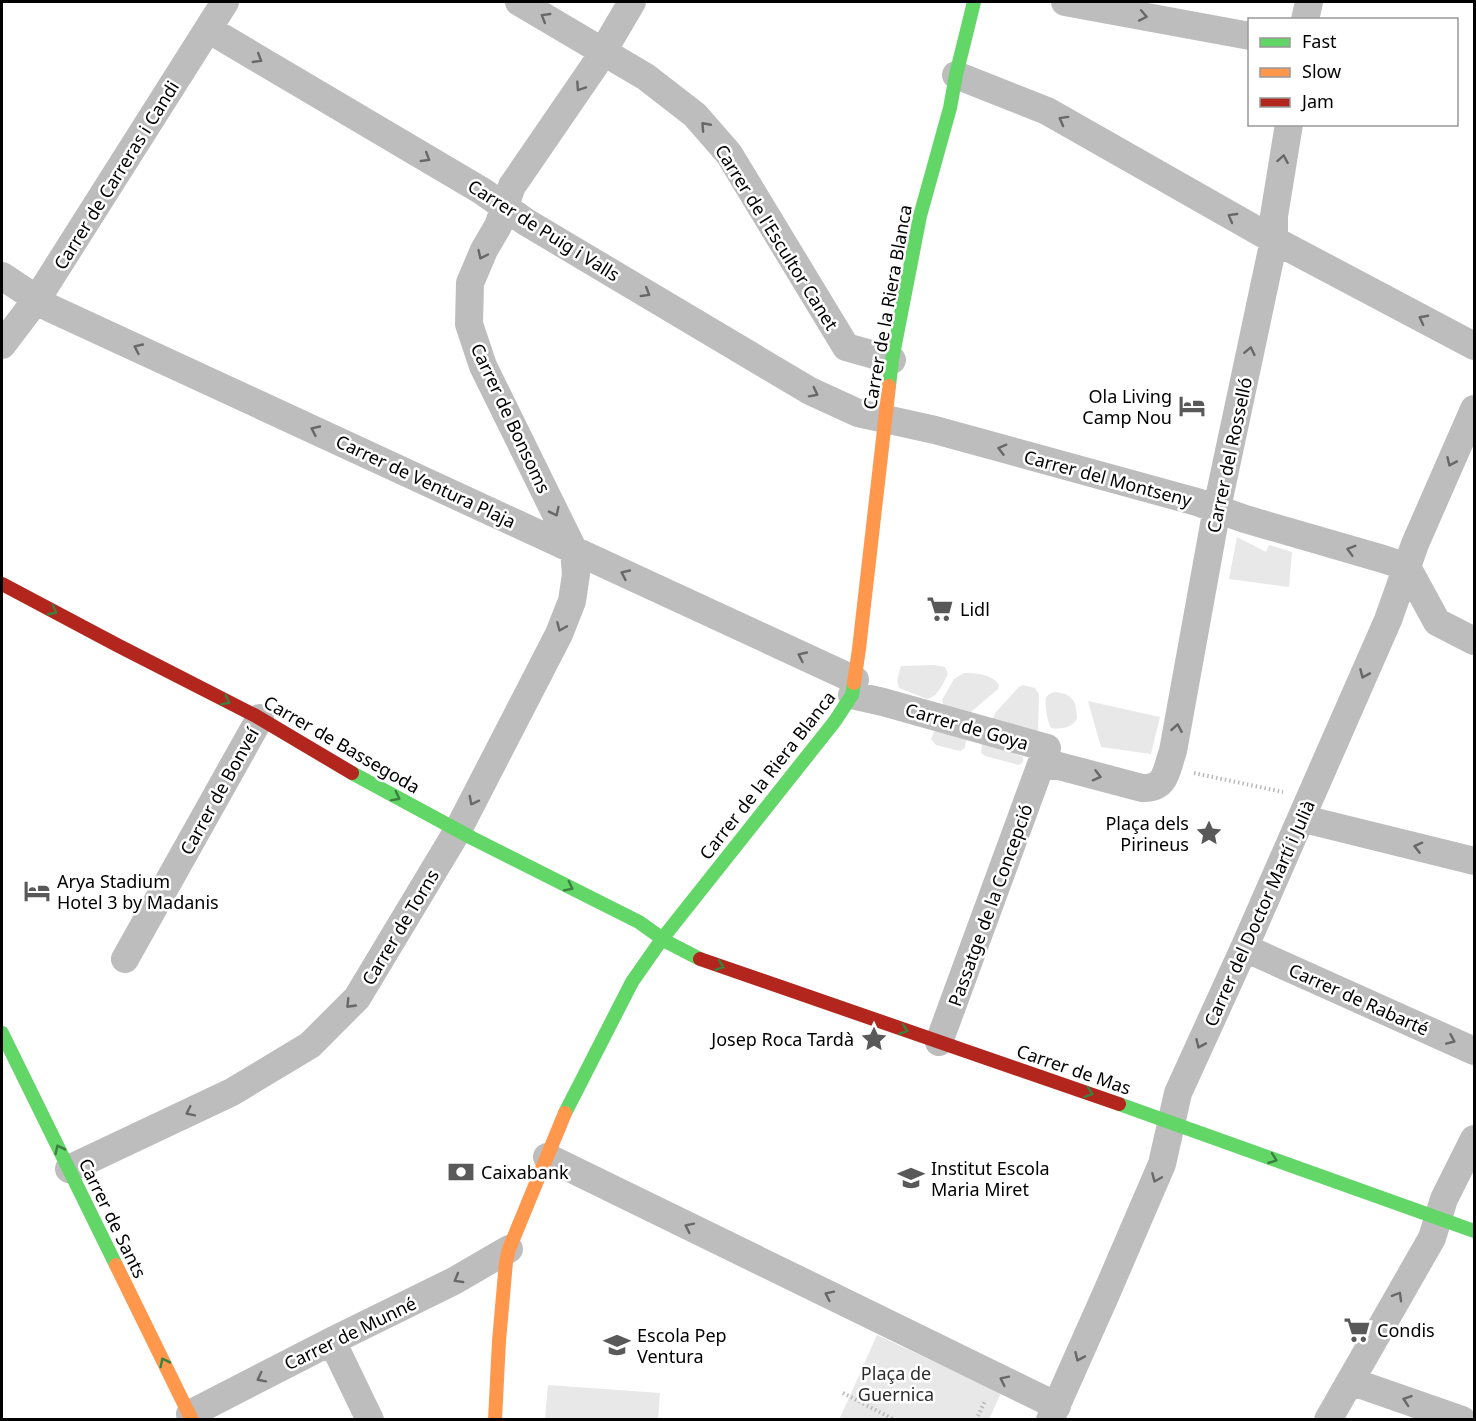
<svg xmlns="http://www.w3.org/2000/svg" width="1476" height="1421" viewBox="0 0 1476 1421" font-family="'Noto Sans',sans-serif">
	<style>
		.green { fill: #e8e8e8 }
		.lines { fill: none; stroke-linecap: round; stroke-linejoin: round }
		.path { stroke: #b8b8b8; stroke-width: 4; stroke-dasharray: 1.5 3; stroke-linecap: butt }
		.street { stroke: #bdbdbd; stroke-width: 28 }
		.fast { stroke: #63d668; stroke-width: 14 }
		.slow { stroke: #ff974d; stroke-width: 14 }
		.jam { stroke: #b3261e; stroke-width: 14 }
		.oneway { stroke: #686868 }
		.oneway2 { stroke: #3b803e }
		.labels { text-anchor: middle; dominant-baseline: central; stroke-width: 5; stroke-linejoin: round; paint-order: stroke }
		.street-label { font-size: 18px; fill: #000; stroke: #fff }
		.poi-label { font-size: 18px; fill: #000; stroke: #fff; text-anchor: start }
		.park-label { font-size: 18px; fill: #2d2d2d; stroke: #fff }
	</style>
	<rect width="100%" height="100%" fill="#fff"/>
	<path class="green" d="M1237,537l29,15 3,-7 23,7 -3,35 -60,-8z
		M934,665l11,2 3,7c-5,9 -10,23 -21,25l-28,-11 -2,-8 4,-14z
		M964,673c12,0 28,1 35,12l-1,4 -27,23 -27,-6 -2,-6 12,-21z
		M1023,685l12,3 4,6 -1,38 -45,-13 2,-6 24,-26z
		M1054,692c12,1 20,4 22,16 0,1 1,9 1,10 -2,9 -19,12 -26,10 -3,-5 -7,-24 -5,-30 2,-4 4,-4 8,-6z
		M1088,701l72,16 -9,37 -50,-7z
		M937,730l29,10 -1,8 -5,3 -24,-6 -5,-6 3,-7z
		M982,743l39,13 2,1v5l-4,3 -34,-9 -4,-3z
		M877,1335l124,58 -12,26 -150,1z
		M548,1385l112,8 -2,26h-113z"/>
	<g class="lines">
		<path class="path" d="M1194,773l89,19
			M843,1393l52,27
			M976,1420l9,-19"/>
		<path class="street" d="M519,2l127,75 49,38 34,39 117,193 46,13
			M1065,2l185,34
			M1305,20l4,-18
			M208,29l274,162 44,31 284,169 48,22 77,17 262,72 48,17 138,40 24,8 30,55 37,19
			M956,75l91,36 227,129 200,106
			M2,276l48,32 805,372
			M2,345l35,-46 188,-297
			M852,695l31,7 164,46 -108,294
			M1041,768l10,-3h4l87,23c25,1 24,-18 31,-37l44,-243 57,-268v-24l15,-92
			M1301,820l11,1 162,40
			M1245,946l11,7 218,98
			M125,959l135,-241
			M547,1157l510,249
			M69,1169l163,-77 78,-47 47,-47 101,-168 101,-196 13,-33 4,-27 -2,-23 -91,-185 -14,-42 1,-41 14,-33 14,-24 14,-40 83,-121 37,-63
			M332,1341l38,79
			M1350,1381l112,39
			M190,1414l142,-73 122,-60 55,-32
			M1050,1420l56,-126 56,-130 16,-71 67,-147 143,-326 27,-76 59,-135
			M1328,1420l104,-182 12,-39 30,-60"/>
		<path class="fast" d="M889,386l3,-26 28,-144 30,-108 6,-33 18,-73
			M352,773l120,65 167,84 28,20 33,17
			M2,1033l114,232
			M1119,1104l355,127
			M565,1113l67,-131 30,-43 173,-218 17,-26 2,-12"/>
		<path class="slow" d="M854,683l5,-34 30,-263
			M116,1265l76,155
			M495,1420l4,-79 7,-79 3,-13 56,-136"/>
		<path class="jam" d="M2,584l115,61 139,71 96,57
			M700,959l419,145"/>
	</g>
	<defs><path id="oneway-chevron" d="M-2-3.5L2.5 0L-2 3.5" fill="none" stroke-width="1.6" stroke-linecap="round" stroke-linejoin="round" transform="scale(1.5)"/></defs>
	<g class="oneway">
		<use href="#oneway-chevron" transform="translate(1143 16) rotate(11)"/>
		<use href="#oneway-chevron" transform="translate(545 17) rotate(-149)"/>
		<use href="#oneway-chevron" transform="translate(258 59) rotate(31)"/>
		<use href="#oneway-chevron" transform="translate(580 87) rotate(124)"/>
		<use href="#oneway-chevron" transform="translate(1063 120) rotate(-151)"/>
		<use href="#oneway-chevron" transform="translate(705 126) rotate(-132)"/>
		<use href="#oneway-chevron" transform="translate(426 158) rotate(31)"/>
		<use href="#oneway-chevron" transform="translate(1283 159) rotate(-80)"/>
		<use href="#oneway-chevron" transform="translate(1232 217) rotate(-150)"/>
		<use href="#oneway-chevron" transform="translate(482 255) rotate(115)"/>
		<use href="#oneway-chevron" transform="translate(646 293) rotate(31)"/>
		<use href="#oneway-chevron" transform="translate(1423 319) rotate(-152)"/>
		<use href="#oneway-chevron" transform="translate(138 348) rotate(-155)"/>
		<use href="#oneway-chevron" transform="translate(1250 351) rotate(-78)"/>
		<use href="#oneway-chevron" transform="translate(814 393) rotate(27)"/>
		<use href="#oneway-chevron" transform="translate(315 430) rotate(-155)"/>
		<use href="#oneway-chevron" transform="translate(1002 449) rotate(-165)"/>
		<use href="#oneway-chevron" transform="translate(1451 462) rotate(114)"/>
		<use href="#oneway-chevron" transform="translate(555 512) rotate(64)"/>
		<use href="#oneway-chevron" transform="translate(1351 550) rotate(-164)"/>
		<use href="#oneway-chevron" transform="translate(625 574) rotate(-155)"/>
		<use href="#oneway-chevron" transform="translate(561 627) rotate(113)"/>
		<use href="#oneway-chevron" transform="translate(802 656) rotate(-155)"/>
		<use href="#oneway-chevron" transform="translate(1364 674) rotate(114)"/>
		<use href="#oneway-chevron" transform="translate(1177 728) rotate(-80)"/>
		<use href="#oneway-chevron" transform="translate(1097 776) rotate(15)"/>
		<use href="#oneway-chevron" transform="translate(473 801) rotate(117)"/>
		<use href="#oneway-chevron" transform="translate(1418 847) rotate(-166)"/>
		<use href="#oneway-chevron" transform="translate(350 1004) rotate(134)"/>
		<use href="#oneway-chevron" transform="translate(1451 1040) rotate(24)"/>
		<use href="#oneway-chevron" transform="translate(1200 1044) rotate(114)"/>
		<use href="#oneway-chevron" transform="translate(190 1112) rotate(154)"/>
		<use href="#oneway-chevron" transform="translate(1156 1178) rotate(113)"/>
		<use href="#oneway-chevron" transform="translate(689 1227) rotate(-154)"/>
		<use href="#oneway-chevron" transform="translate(458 1279) rotate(150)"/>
		<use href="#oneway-chevron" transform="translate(829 1295) rotate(-154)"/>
		<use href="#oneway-chevron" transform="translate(1398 1296) rotate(-60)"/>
		<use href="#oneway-chevron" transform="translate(1079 1357) rotate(114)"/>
		<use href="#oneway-chevron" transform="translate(261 1378) rotate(153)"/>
		<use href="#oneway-chevron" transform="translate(1004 1380) rotate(-154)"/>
		<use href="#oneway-chevron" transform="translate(1407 1400) rotate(-161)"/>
	</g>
	<g class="oneway2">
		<use href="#oneway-chevron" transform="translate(53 611) rotate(28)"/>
		<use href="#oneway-chevron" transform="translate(226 701) rotate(27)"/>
		<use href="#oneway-chevron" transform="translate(396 797) rotate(27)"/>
		<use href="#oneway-chevron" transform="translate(569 887) rotate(27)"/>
		<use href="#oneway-chevron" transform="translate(720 966) rotate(19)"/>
		<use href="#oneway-chevron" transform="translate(904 1030) rotate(19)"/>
		<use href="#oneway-chevron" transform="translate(1089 1093) rotate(19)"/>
		<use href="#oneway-chevron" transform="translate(59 1149) rotate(-116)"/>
		<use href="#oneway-chevron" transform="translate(1273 1159) rotate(20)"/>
		<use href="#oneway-chevron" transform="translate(164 1362) rotate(-116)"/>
	</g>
	<defs>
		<g id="hotel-bare" transform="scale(2.07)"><path d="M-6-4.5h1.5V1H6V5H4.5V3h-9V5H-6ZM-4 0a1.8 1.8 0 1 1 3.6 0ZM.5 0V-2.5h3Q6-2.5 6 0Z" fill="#595959" stroke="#fff" stroke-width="2.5" paint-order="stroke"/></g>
		<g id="supermarket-bare" transform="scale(2.07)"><path d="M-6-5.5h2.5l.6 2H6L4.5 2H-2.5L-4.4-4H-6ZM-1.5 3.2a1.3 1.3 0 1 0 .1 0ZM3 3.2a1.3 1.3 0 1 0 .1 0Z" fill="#595959" stroke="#fff" stroke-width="2.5" paint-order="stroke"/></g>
		<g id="sight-bare" transform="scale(2.07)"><path d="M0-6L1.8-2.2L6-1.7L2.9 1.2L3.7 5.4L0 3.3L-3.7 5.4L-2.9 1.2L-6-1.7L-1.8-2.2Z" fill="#595959" stroke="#fff" stroke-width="2.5" paint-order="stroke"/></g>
		<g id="bank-bare" transform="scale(2.07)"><path d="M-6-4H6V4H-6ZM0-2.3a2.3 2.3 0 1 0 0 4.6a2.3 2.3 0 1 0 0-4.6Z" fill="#595959" stroke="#fff" stroke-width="2.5" paint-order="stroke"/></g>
		<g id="school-bare" transform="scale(2.07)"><path d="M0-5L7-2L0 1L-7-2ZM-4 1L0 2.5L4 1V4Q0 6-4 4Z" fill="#595959" stroke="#fff" stroke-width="2.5" paint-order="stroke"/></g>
	</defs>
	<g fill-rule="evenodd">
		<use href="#hotel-bare" x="1192" y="406"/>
		<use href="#supermarket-bare" x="940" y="609"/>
		<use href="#sight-bare" x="1209" y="833"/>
		<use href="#hotel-bare" x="37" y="891"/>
		<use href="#sight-bare" x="874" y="1039"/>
		<use href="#bank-bare" x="461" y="1172"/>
		<use href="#school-bare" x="911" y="1178"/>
		<use href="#supermarket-bare" x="1357" y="1330"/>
		<use href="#school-bare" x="617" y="1345"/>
	</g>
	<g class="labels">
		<g class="street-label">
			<text transform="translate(116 175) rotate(-58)">Carrer de Carreras i Candi</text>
			<text transform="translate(544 230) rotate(32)">Carrer de Puig i Valls</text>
			<text transform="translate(777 237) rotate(58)">Carrer de l'Escultor Canet</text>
			<text transform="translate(887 307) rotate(-80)">Carrer de la Riera Blanca</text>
			<text transform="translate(511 418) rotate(65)">Carrer de Bonsoms</text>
			<text transform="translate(1229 455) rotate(-78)">Carrer del Rosselló</text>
			<text transform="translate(1108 478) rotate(15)">Carrer del Montseny</text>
			<text transform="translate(426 481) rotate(25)">Carrer de Ventura Plaja</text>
			<text transform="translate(967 726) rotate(16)">Carrer de Goya</text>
			<text transform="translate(342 744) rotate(30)">Carrer de Bassegoda</text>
			<text transform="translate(767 775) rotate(-52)">Carrer de la Riera Blanca</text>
			<text transform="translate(219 791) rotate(-61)">Carrer de Bonveí</text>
			<text transform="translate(990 905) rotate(-70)">Passatge de la Concepció</text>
			<text transform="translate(1259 913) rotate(-66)">Carrer del Doctor Martí i Julià</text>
			<text transform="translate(400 927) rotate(-59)">Carrer de Torns</text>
			<text transform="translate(1359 999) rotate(24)">Carrer de Rabarté</text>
			<text transform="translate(1074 1069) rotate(19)">Carrer de Mas</text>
			<text transform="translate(113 1218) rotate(64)">Carrer de Sants</text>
			<text transform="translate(350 1333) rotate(-26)">Carrer de Munné</text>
		</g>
		<g class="poi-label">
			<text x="1172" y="396" text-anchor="end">Ola Living<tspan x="1172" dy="21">Camp Nou</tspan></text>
			<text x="960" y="609">Lidl</text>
			<text x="1189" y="823" text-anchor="end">Plaça dels<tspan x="1189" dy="21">Pirineus</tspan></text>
			<text x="57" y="881">Arya Stadium<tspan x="57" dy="21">Hotel 3 by Madanis</tspan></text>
			<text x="854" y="1039" text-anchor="end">Josep Roca Tardà</text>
			<text x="931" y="1168">Institut Escola<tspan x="931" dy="21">Maria Miret</tspan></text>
			<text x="481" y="1172">Caixabank</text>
			<text x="1377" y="1330">Condis</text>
			<text x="637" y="1335">Escola Pep<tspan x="637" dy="21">Ventura</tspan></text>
		</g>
		<g class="park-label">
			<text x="896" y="1373">Plaça de<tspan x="896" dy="21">Guernica</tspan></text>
		</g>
	</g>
	<rect width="1476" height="1421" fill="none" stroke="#000000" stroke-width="6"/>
	<rect x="1248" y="18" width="210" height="108" fill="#ffffff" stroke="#999999" stroke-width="1.5"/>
	<rect x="1260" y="38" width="30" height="9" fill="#63d668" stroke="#999999" stroke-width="1.5"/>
	<text x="1302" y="48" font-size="18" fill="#000000">Fast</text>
	<rect x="1260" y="68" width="30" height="9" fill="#ff974d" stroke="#999999" stroke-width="1.5"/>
	<text x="1302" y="78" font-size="18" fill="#000000">Slow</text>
	<rect x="1260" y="98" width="30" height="9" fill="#b3261e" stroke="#999999" stroke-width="1.5"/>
	<text x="1302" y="108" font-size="18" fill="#000000">Jam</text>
</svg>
